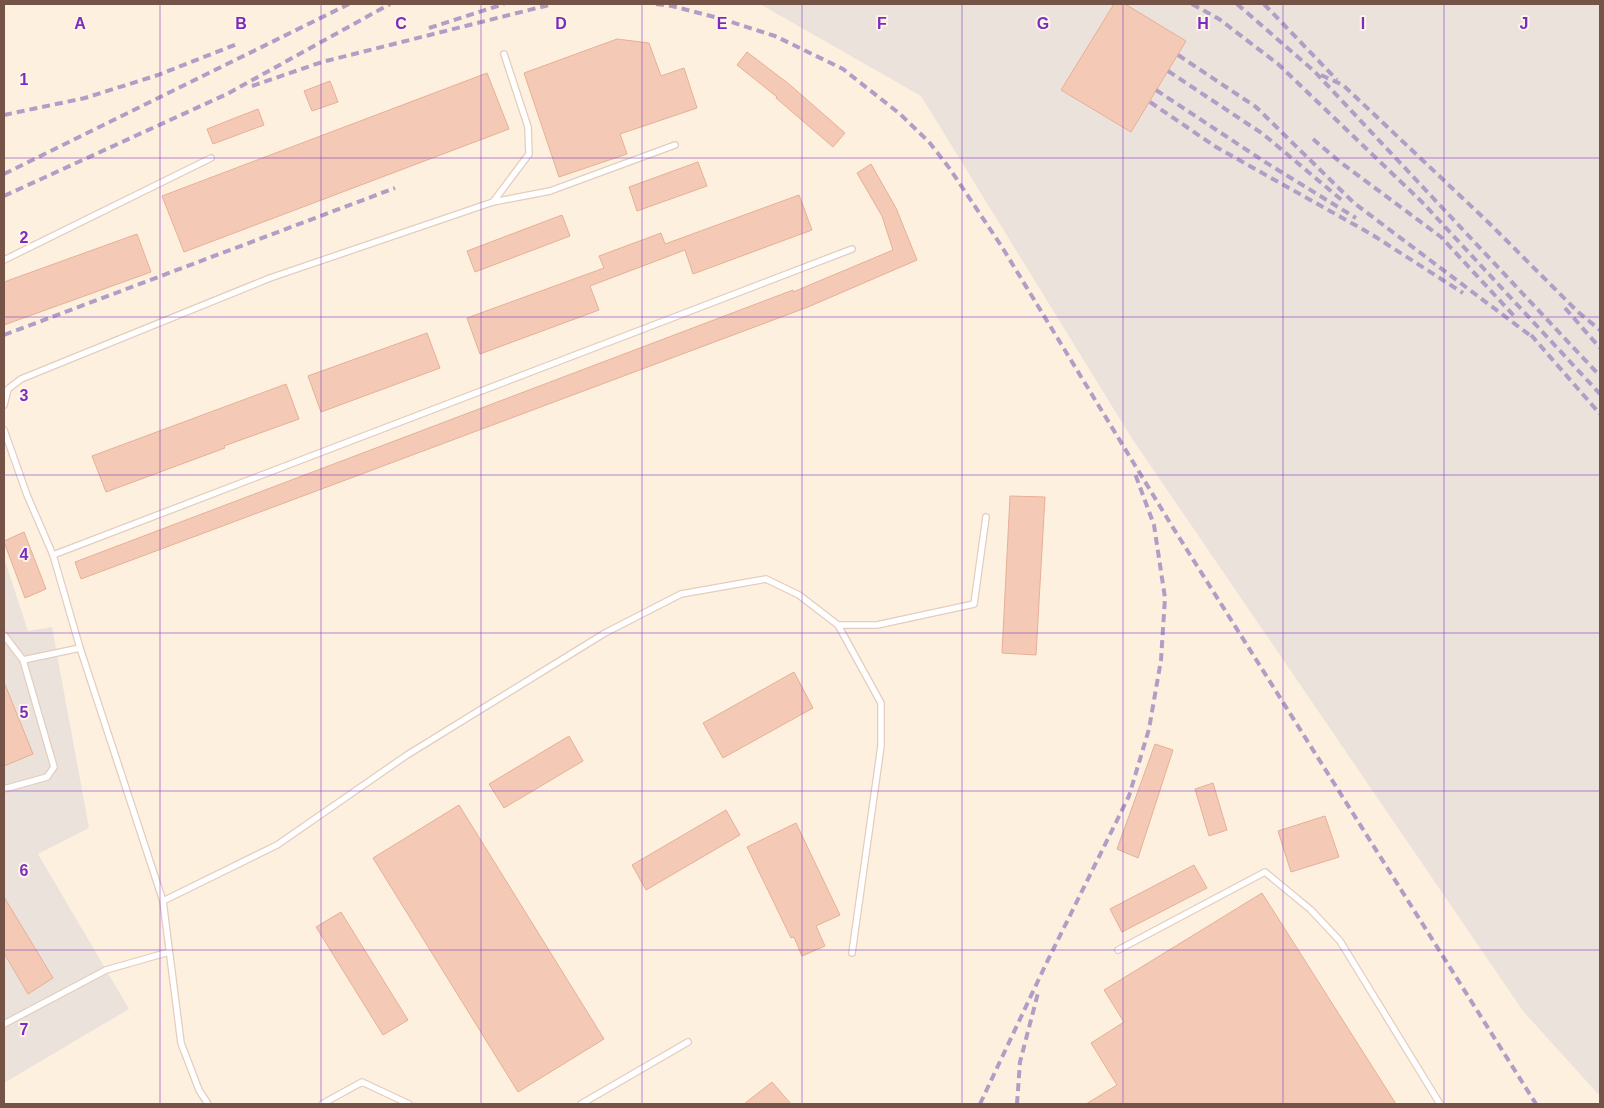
<svg xmlns="http://www.w3.org/2000/svg" width="1604" height="1108" viewBox="0 0 1604 1108" font-family="Arial,sans-serif">
	<style>
		.industrial { fill: #ebe2dc }
		.building { fill: #f4cab6; stroke: #e7af95 }
		.lines { fill: none; stroke-linecap: round; stroke-linejoin: round }
		.lane-casing { stroke: #e4cdbe; stroke-width: 8 }
		.lane { stroke: #fff; stroke-width: 5.5 }
		.rail { stroke: #b19ec6; stroke-width: 4; stroke-dasharray: 8 5; stroke-linecap: butt }
		.grid { fill: none; stroke: #7b2cbf; stroke-width: 1; stroke-opacity: 0.55 }
		.grid-label { font-size: 16px; text-anchor: middle; font-weight: bold; fill: #7b2cbf; stroke: #fff4e7; stroke-width: 4; stroke-linejoin: round; paint-order: stroke }
	</style>
	<rect width="100%" height="100%" fill="#fdf0df"/>
	<path class="industrial" d="M760,4h840v1089l-2,1 -75,-83 -392,-574 -210,-341z
		M4,558l24,73 24,-4 37,201 -51,26 91,155 -125,74z"/>
	<path class="building" d="M1114,4h11l61,37 -55,91 -70,-42z
		M617,39l32,4 12,33 23,-8 13,40 -77,26 7,20 -68,23 -35,-104z
		M747,52l42,32 56,49 -12,14 -57,-49 1,-1 -40,-32z
		M487,73l22,56 -325,123 -22,-56z
		M330,81l8,21 -26,9 -8,-20z
		M258,109l6,16 -51,19 -6,-15z
		M698,162l9,24 -70,25 -8,-24z
		M871,164l25,44 21,52 -109,47 -727,272 -6,-17 718,-272v2l100,-42 -11,-34 -25,-43z
		M799,195l13,35 -119,44 -8,-24 -95,36 9,24 -119,44 -13,-36 137,-50 -5,-12 62,-23 4,11z
		M562,215l8,21 -95,36 -8,-21z
		M137,234l14,38 -147,53v-43z
		M427,333l13,35 -119,44 -13,-36z
		M286,384l13,35 -75,27 1,2 -119,44 -14,-36z
		M1010,496l35,1 -9,158 -34,-2z
		M24,532l22,57 -21,9 -21,-56v-1z
		M794,672l19,36 -90,50 -20,-35z
		M4,682l29,72 -29,12z
		M569,736l14,25 -79,47 -15,-24z
		M1155,744l18,6 -35,108 -21,-9z
		M1213,783l14,47 -18,6 -14,-47z
		M459,805l145,234 -86,53 -145,-234z
		M726,810l14,25 -94,55 -14,-25z
		M1325,816l14,41 -48,15 -13,-41z
		M796,823l44,92 -24,11 9,20 -23,10 -8,-19 -3,1 -44,-91z
		M1194,865l13,23 -85,44 -12,-23z
		M1262,893l134,211h-310l31,-19 -26,-42 33,-21 -20,-32z
		M4,897l49,81 -25,16 -24,-41z
		M341,912l67,108 -25,15 -67,-108z
		M772,1082l19,22h-47z"/>
	<g class="lines">
		<g class="lane-casing">
			<path id="lane" d="M493,202l36,-48 -1,-27 -24,-73
				M4,260l207,-102
				M4,405l4,-16 13,-10 249,-101 223,-76 57,-11 125,-46
				M4,430l23,65 26,60 27,93 83,253 18,142 18,47 9,14
				M53,555l799,-306
				M838,625h39l97,-21 12,-87
				M4,635l19,25 57,-12
				M4,789l43,-12 7,-10 -31,-107
				M163,901l114,-56 130,-90 198,-122 76,-39 85,-15 33,16 39,30 43,78v43l-29,207
				M1118,950l147,-78 46,38 29,31 100,163
				M4,1024l102,-54 63,-18
				M322,1104l40,-22 47,22
				M581,1104l107,-62"/>
		</g>
		<use href="#lane" class="lane"/>
		<path class="rail" d="M656,4l16,2 50,13 53,17 68,33 57,45 29,28 21,27 52,78 170,279 364,578
			M1192,4l27,15 59,45 144,138 178,192
			M1237,4l77,67 286,305
			M1264,4l73,76
			M429,28l75,-24
			M1178,55l78,52 98,96 181,136
			M1168,71l95,63 81,68
			M1321,75l22,10 147,139 88,88 22,18
			M252,86l70,-24 231,-58
			M1156,90l109,72 91,56
			M1150,102l66,45 155,87 92,59
			M4,115l81,-17 73,-23 79,-31
			M1313,139l27,23 101,75 75,81
			M4,174l345,-170
			M4,196l223,-102 163,-90
			M1565,308l35,40
			M4,335l391,-147
			M1531,335l69,79
			M980,1104l66,-140 83,-168 20,-67 12,-69 4,-62 -11,-73 -20,-54
			M1017,1104l3,-42 18,-69"/>
	</g>
	<path class="grid" d="M160,4v1100M321,4v1100M481,4v1100M642,4v1100M802,4v1100M962,4v1100M1123,4v1100M1283,4v1100M1444,4v1100M4,158h1596M4,317h1596M4,475h1596M4,633h1596M4,791h1596M4,950h1596"/>
	<g class="grid-label">
		<text x="80" y="29">A</text>
		<text x="241" y="29">B</text>
		<text x="401" y="29">C</text>
		<text x="561" y="29">D</text>
		<text x="722" y="29">E</text>
		<text x="882" y="29">F</text>
		<text x="1043" y="29">G</text>
		<text x="1203" y="29">H</text>
		<text x="1363" y="29">I</text>
		<text x="1524" y="29">J</text>
		<text x="24" y="85">1</text>
		<text x="24" y="243">2</text>
		<text x="24" y="401">3</text>
		<text x="24" y="560">4</text>
		<text x="24" y="718">5</text>
		<text x="24" y="876">6</text>
		<text x="24" y="1035">7</text>
	</g>
	<rect width="1604" height="1108" fill="none" stroke="#755346" stroke-width="10"/>
</svg>
